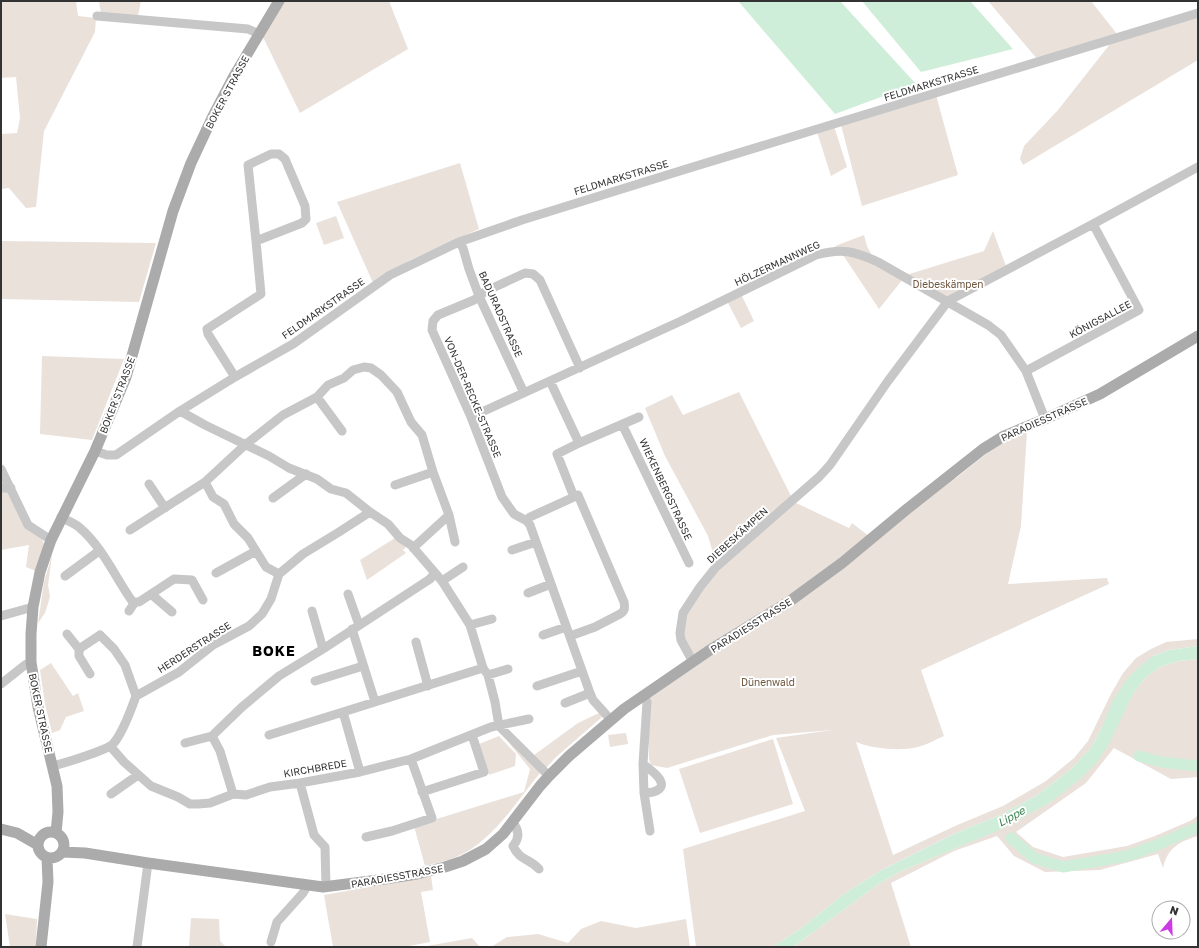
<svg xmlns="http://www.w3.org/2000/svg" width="1199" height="948" viewBox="0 0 1199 948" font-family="'Golos Text',sans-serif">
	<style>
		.green { fill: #eae1db }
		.water { fill: #cfeed9 }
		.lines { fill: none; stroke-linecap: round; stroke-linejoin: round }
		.river { stroke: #cfeed9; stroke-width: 11 }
		.minor { stroke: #c7c7c7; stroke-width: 9 }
		.major { stroke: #ababab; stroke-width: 11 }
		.labels { text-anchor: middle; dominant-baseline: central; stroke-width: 4; stroke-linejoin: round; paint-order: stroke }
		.street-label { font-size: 10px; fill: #333; stroke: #fff }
		.park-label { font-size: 10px; fill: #6f563f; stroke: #fff }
		.water-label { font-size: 11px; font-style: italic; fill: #398250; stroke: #fff }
		.district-label { font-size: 14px; font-weight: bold; letter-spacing: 1px; fill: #000; stroke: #fff }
	</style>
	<rect width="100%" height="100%" fill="#fff"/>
	<path class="green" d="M1,1h75l2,15 18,2 -1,14 -51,99 -8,76 -10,1 -17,-20 -8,1v-55l16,-1 3,-15 -4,-41 -15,1z
		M99,1h42l-3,15 -37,-2z
		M285,1h104l19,48 -108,64 -37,-76z
		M988,1h103l26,33 -79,26z
		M1198,16v44l-175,105 -3,-6 4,-13 34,-36 52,-66z
		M936,95l22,80 -96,31 -21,-81z
		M834,126l13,41 -16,9 -14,-44z
		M460,163l19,66 -69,31 -37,23 -36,-81z
		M336,216l8,22 -20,7 -8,-22z
		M993,231l13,35 -59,32 -41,-23 78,-24z
		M864,235l3,11 7,13 -35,-10 -4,-3z
		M1,241l155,2 -17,59 -138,-3z
		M841,252l18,3 44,24 -24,30z
		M741,294l13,27 -13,7 -14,-27z
		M42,356l82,3 -32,81 -52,-6z
		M739,392l55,110 55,26 3,-5 18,14 -28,23 -149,98 -12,-26 4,-18 31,-51 -8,-27 -43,-80 -20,-48 27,-13 11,20z
		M1027,432l-6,94 -13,58 99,-6 2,6 -188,86 23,66c-8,3 -15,8 -23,10 -17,6 -49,3 -65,-4l37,113 62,-29 48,-20 43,-25 28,-23 14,-17 23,-47 12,-21 13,-15 15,-9 15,-7 32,-3v7l-28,4 -17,6 -51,71 -11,21 -21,22 -34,26 -33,18 -49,20 -74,37 -36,23 -41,33 -30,20h-77l-13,-98 122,-38 -29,-73 56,-8 -59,5 -106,33 -16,-3 -2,-6v-59l-3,-4 106,-67 203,-153 1,2 35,-28 15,-9z
		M1,478l27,50c5,6 15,9 16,16l-8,27 -10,-4 3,-22 -28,5z
		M395,538l11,9 -3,3 3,3 -39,27 -7,-20z
		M52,555l-4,30 2,12 -5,16 -7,10 6,-41z
		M1198,659v118l-27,2 -57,-31 -28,35 -70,49 17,15 30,10 64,-11 28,-10 37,-16 5,-4 1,20c-19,6 -30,11 -35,32l-5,-14 -58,16 -55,2 -31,-16 -17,-20 -43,15 -63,32 20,64h-118l87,-64 19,-11 78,-33 74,-37 73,-92 10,-18 13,-16 13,-9 18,-6z
		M51,663l22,33 5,-3 6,18 -18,6 -6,13 -8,3 -7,-29 -5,-34z
		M599,713l3,4 -46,40 -10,11 -9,-8 -2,-4 5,17c-25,30 -47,69 -86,85 -9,4 -20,5 -29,8l-11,-40 110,-34 6,-23 -29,-36 8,-2 25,24 44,-32z
		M626,733l2,11 -18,3 -2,-12z
		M499,736l17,18 -1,12 -26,9 -10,-31z
		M773,739l20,65 -93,29 -21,-64z
		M431,876l2,14 -12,2 9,50 -26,5h-71l-9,-52z
		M5,914l32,5 -1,28h-26z
		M191,918l28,1 1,22 6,6h-37z
		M686,919l4,28h-199l16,-10 31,-3 30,9 13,-14 20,-8 35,7z
		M472,938l8,9h-59z"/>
	<path class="water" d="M738,1h102l76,83 -81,30z
		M862,1h108l43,48 -92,23z
		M1198,646v13l-20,2 -18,6 -13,9 -13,16 -26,54 -12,17 -16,16 -29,23 -47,26 -105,44 -19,11 -87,64h-20l30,-20 41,-33 36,-23 74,-37 49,-20 33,-18 34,-26 21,-22 11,-21 11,-27 14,-21 11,-11 15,-12 17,-6z"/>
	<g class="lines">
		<path class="river" d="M1139,756l22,6 37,4
			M1011,838l23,20 29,9 64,-11 30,-11 41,-18"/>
		<path class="minor" d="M97,16l151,13 11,5
			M459,242l4,6 6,21 10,27 45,97
			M580,368l-40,-88 -7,-6 -8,-1 -39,18 -12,9 -36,15 -5,6 -1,9 39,87 31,80 12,17 13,7 3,4 60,168 3,7 18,20
			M1026,371l113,-61 -46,-86
			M235,377l-27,-43 -1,-5 54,-35 -5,-53 46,-18 4,-4 -1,-13 -20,-47 -6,-5h-8l-23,11 8,76
			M317,397l25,34
			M180,411l25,14 64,31 20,12 28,11 14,10 15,4 24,19 18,12 12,14 11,7 31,36 28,44 13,43 5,7 7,27 4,24 50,50
			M471,417l210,-96 135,-66c26,-7 38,-4 62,7l110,63 13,10 25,36 19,48
			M622,424l67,139
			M579,443l60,-26
			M95,451l12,4h9l64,-44 55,-34 58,-33 97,-69 69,-33 63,-22 161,-50 515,-157
			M1,469l27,56 23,15
			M205,482l8,15 11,7 10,20 14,14 18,29 13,7
			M149,484l16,24
			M395,485l38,-13
			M1,488h10
			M273,498l33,-24
			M449,515l6,27
			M61,517c6,4 14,6 19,11 23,20 35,49 52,73l3,1h4l35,-23 18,1 11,20
			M527,521l3,-4 44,-20 -17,-43 22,-11 -29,-62
			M130,530l75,-48 40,-37 38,-30 34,-18 11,-12 16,-7 9,-8 11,-3 7,1 10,7 16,17 14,30 11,13 11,37 16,43 -36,33
			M512,550l24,-8
			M216,573l40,-22
			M65,576l34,-25
			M442,581l21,-14
			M528,593l23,-9
			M151,594l21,18
			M348,594l11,31
			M129,611l6,-9
			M312,611l11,38
			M1,616l32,-9
			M470,625l22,-6
			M352,629l23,73
			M67,634l12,15 21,-14 14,14 11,16 11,31
			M543,635l23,-8
			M570,636l25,-9 25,-13c5,-3 5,-6 4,-12l-46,-107
			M416,642l12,44
			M79,649v7l11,18
			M693,662l-12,-22 -1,-7 3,-20 17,-26 16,-20 103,-90 11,-12 58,-84 60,-80 145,-77 105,-57
			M488,675l20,-6
			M315,681l48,-15
			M1,684l24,-19 6,-3
			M537,686l45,-15
			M643,696l4,6 -4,62 1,29 6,38
			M565,703l25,-10
			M269,735l74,-23
			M185,743l27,-7
			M110,746l14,16 27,24 27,11 12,7h8l12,-1 23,-9 13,1 24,-8 30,-4 60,-11 51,-13 80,-32 38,-8
			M643,764c5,4 11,8 15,13 10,12 -4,16 -14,16
			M52,766c10,-2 55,-16 61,-22 10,-11 18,-34 23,-48l43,-24 34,-27 36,-19 13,-12 9,-15 8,-25 24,-20 36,-22 31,-20
			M360,772l-17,-60 140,-44
			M300,783l14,52 11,12 1,40
			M422,792l62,-20 -12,-37
			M111,794l27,-19
			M233,794l-13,-43 -8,-15 30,-29 37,-31 44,-27 107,-70 5,-6
			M513,823c6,7 7,15 0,23 7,15 16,12 26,23
			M366,837l26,-6 40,-13 -21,-59
			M271,942l6,-20 26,-29 4,-7
			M137,947l11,-84"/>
		<path class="major" d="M1,829l16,4 21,12
			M38 845a13 13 0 1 1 26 0a13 13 0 1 1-26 0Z
			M56,833l2,-21 -1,-26 -19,-79 -7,-45v-28l2,-27 7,-35 11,-32 44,-89 31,-74 47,-166 18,-48 22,-47 21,-40 45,-75
			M62,852l23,1 63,10 175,24 55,-7 39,-6 28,-7 18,-6 23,-12 17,-15 37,-48 9,-10 20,-20 55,-47 86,-59 80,-49 52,-38 65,-54 76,-60 21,-13 41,-17 55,-25 98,-58
			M41,947l7,-65 -1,-24"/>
	</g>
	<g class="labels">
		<g class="street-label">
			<text transform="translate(931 83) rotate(-17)">FELDMARKSTRASSE</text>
			<text transform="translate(227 92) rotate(-62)">BOKER STRASSE</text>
			<text transform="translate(621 177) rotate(-17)">FELDMARKSTRASSE</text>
			<text transform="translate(777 263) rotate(-25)">HÖLZERMANNWEG</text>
			<text transform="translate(323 308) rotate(-35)">FELDMARKSTRASSE</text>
			<text transform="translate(501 314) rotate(66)">BADURADSTRASSE</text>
			<text transform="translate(1100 319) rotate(-28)">KÖNIGSALLEE</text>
			<text transform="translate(117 395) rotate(-69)">BOKER STRASSE</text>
			<text transform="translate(473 397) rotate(67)">VON-DER-RECKE-STRASSE</text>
			<text transform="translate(1044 419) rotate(-24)">PARADIESSTRASSE</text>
			<text transform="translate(666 489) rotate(65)">WIEKENBERGSTRASSE</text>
			<text transform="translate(737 535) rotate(-42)">DIEBESKÄMPEN</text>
			<text transform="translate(751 625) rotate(-32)">PARADIESSTRASSE</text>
			<text transform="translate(194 647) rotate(-33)">HERDERSTRASSE</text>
			<text transform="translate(41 713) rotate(78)">BOKER STRASSE</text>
			<text transform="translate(315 768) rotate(-10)">KIRCHBREDE</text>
			<text transform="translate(397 876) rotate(-10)">PARADIESSTRASSE</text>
		</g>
		<g class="park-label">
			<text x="948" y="284">Diebeskämpen</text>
			<text x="768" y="682">Dünenwald</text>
		</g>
		<g class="water-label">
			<text transform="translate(1011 816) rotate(-29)">Lippe</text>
		</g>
		<g class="district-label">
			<text x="274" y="650">BOKE</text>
		</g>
	</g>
	<rect width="1199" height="948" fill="none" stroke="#333333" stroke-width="4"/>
	<g transform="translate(1171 920) rotate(19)"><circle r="19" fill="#ffffff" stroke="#adadad"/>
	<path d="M0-3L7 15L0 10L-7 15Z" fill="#cc3ae4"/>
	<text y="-6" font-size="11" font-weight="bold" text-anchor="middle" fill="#333333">N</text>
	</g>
</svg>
